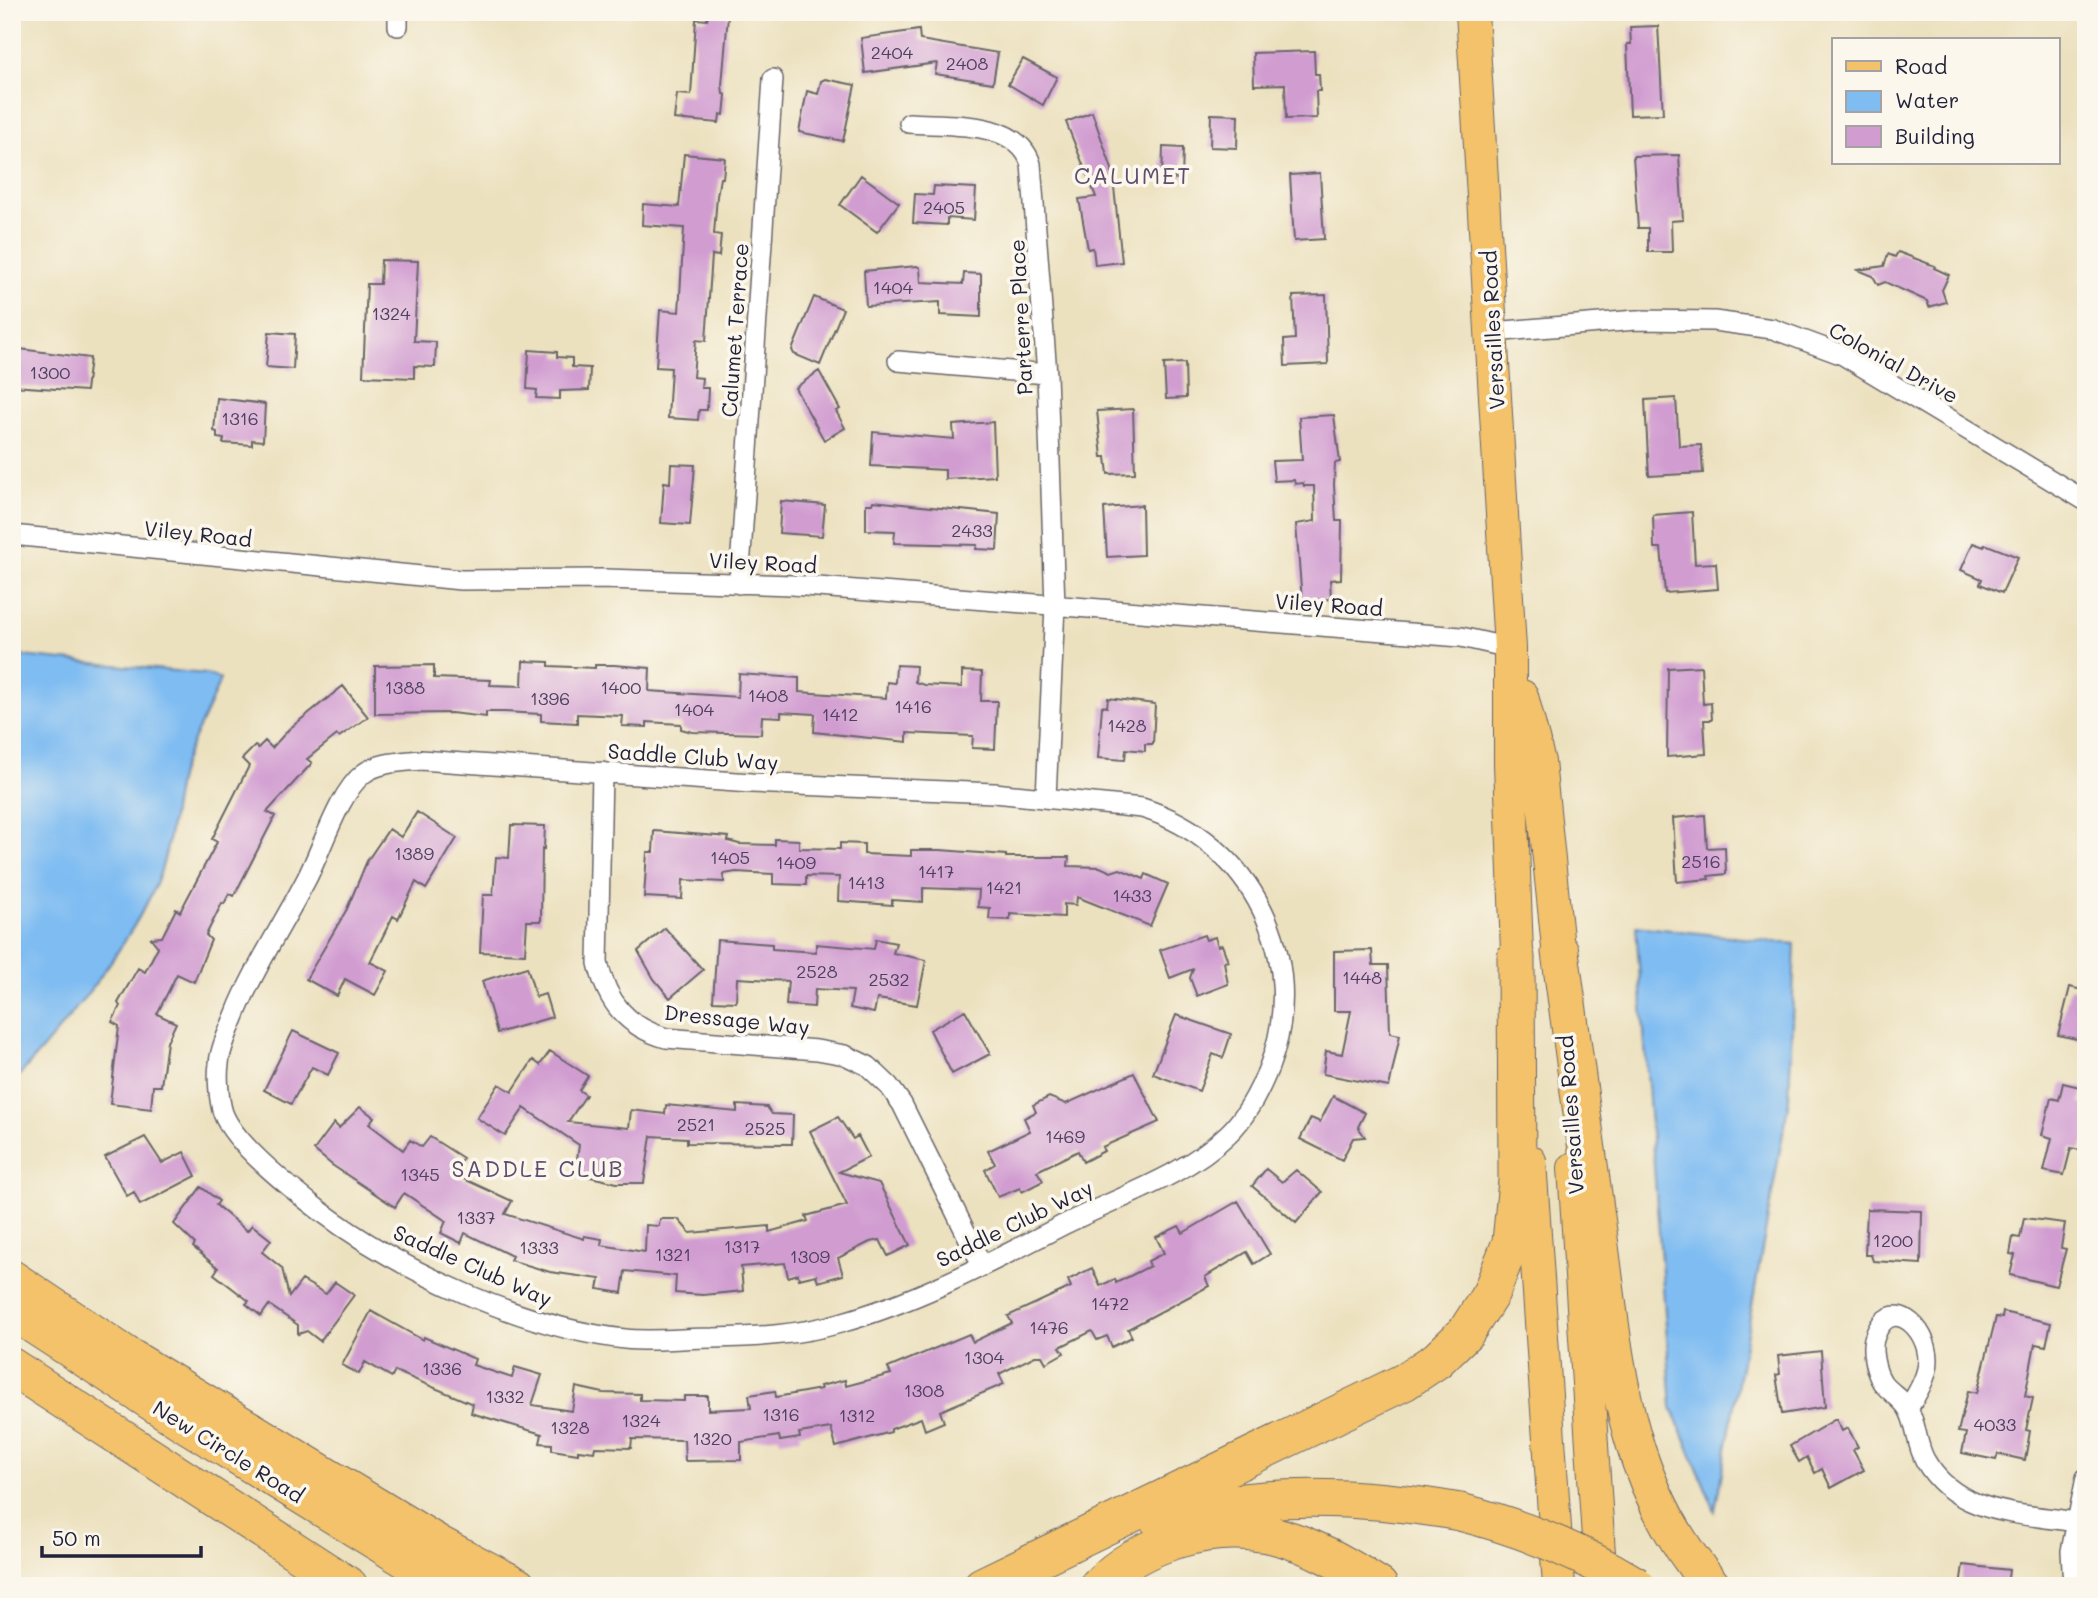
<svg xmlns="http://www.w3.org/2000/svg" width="2098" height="1598" viewBox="0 0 2098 1598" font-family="Mali,sans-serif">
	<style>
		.water { fill: #7ebcf2; stroke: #506f96; stroke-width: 2 }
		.building { fill: #d19dd1 }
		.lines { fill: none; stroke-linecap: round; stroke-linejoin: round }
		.street-casing { stroke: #696569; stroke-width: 22 }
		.primary-casing { stroke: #696569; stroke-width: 34 }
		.highway-casing { stroke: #696569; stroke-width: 39 }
		.street { stroke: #fff; stroke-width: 19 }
		.primary { stroke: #f3c26a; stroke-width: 32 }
		.highway { stroke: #f3c26a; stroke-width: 37 }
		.highway-bridge-casing { stroke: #696569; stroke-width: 39; stroke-linecap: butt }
		.highway-bridge { stroke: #f3c26a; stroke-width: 37 }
		.labels { text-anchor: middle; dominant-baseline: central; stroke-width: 7; stroke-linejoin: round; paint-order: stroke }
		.number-label { font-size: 18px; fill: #4e4160 }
		.street-label { font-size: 21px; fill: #22223b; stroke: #fbf7ec }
		.neighbourhood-label { font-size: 23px; letter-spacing: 2px; fill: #5f4d70; stroke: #fbf7ec }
	</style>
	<rect width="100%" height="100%" fill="#fbf7ec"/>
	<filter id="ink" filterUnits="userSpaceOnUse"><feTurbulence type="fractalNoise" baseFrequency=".0143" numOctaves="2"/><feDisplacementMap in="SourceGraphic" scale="14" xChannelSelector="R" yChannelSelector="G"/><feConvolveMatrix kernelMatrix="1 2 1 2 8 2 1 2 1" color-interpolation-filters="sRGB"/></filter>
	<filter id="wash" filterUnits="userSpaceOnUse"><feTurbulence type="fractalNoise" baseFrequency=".00686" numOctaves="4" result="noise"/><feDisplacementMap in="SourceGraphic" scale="28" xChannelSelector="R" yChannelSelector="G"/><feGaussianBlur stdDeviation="1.57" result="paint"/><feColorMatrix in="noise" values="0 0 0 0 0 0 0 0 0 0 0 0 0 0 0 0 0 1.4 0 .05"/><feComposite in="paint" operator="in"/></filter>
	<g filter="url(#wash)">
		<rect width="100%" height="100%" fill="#ece1bf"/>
		<path class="water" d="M12,655l194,19 14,5c-11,34 -34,68 -42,103 -7,36 -9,75 -25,109 -35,71 -89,134 -141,193z
			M1636,926l159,18 -6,156 -74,411 -43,-104z"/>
		<g id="blocks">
			<path class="building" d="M708,14l20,2 -6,69 1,9 3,1 -2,20 -4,-1 -1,9 -45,-4 3,-25 14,1 5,-76 11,1z
				M1658,26l5,88 -33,1 -3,-71h4l-1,-17z
				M919,30l1,10 78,13 -5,30 -58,-9 2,-11 -72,10 -4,-35z
				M1314,51l1,23h4l1,17h-4l1,27 -31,1 -1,-35 -31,1 -1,-32z
				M1023,59l34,18 -14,28 -35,-21z
				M825,79l30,6 -12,56 -44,-9 8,-41 11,3 3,-13z
				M1092,112l20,57 10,93 -27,3 -2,-17 -5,1 -9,-50 17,-2 -30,-75z
				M1211,114l27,1 -1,33 -27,-1z
				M1163,147l20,1 -1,31 -20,-1z
				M684,154l41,4 -2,20h-3l-3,18 -3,38 7,1 -2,21 -7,-1 -6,86 -10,-1 -3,37 9,1 -1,10h7l-1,22h-8l-1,10 -30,-2 3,-50 -15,-1 4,-57 19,2 5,-84 -42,-3 1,-21 36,3z
				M1679,155l4,65 -12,1 1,31h-24v-24h-10l-5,-72z
				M1320,173l4,66 -30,2 -4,-66z
				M861,175l38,28 -22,29 -37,-27z
				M934,186l42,2 -2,32 -27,-2v7l-34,-2 2,-29 18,1z
				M1898,252l37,14 -1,2 15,7 -7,15 4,12 -17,5 -2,-6 -42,-19 -7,3 -5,-9 -15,-6 26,-4 4,-12 7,3z
				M381,260l37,1 -4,80 22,1 -1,25 -21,-1v12l-51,-2 4,-92h13z
				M917,266l3,2 1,14 42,2 1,-11 17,1v43l-41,-2v-13l-74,4 -2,-35z
				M1326,295l2,69 -43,2 -1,-26 11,-1 -2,-43z
				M814,297l29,12 -23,56 -26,-11 -2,-4z
				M269,332l26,2 -2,35 -27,-2z
				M12,348l78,10 -4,33 -74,-5z
				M529,350l28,2v5l15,1v9l18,1 -1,22 -29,1v8l-24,-1 1,-8 -10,-1z
				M1185,363l1,35 -20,1 -2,-35z
				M819,371l21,38 -4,2 9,17 -21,12 -29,-52z
				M217,398l48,6 -2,37 -11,-1v5l-29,-2 1,-4 -7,-1v-6l-3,-1z
				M1676,398l3,48 22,-1 2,28 -54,3 -4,-76z
				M1133,409l2,64 -27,1 -2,-17h-4l-5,-46z
				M1334,415l6,47 -5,1 -1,22 2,36h6l-1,58 -11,1 1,19 -29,2 -6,-77 19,-3 -1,-35h-10l-1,-3 -8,1 -1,-4 -20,1 -2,-20 30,-1 -3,-43z
				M993,422l2,54 -50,3v-9l-74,-4 2,-34 81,7 -1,-14z
				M671,464l24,1 -5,60 -29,-2 3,-41 6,1z
				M781,501l44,4 -3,31 -43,-3z
				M873,501l126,13 -2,36 -21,-1 1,-4 -83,-2 1,-12 -29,-1v-26h6z
				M1142,505l1,50 -36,2 -3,-49z
				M1692,512l3,52 21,-1 2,26 -53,4 -4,-45h-7l-1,-33z
				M1973,543l11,4 1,-3 33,13 -16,36 -22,-9 2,-5 -21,-9z
				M523,661l26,1v4l46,2v-3h19l36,3 -1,23 89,6 1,-23 60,4v14l87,6 1,-16 8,1 1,-18 20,1 -1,16 9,3 38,2v-16l20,1 -1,29h16l-2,48 -23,-1 1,-12 -66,-3v9l-93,-10 1,-18 -34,-2v5l-19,-1 -1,18 -69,-2 -11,-3v-5l-34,-2v5l-25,-1 1,-10 -46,-2v9l-36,-2v-7l-37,-2h-18v5l-35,-4 -76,1v-48l59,-1v13l57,2 -1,5 32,1z
				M1701,666l2,38 8,-1 1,17h-8l2,34 -39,3 1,-89z
				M343,686l25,31 -29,20 -2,-2 -30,24 5,4 -45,49 8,4 -41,80 -5,-2 -5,10 -2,-1 -16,32 5,5 -17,42 -17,-8 -20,40 19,9 -9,19 -6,44h-8l-2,23 -41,-5 9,-78 -7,-4 8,-16 -2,-3 20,-35 7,4 13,-25 -7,-9 11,-1 14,-28 4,3 37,-70 -5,-3 37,-73 -7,-7 13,-13 3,2 7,-7 7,7 17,-19z
				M1108,698l47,6 -2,40h-8v7l-19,-2 -1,11 -27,-2 4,-52 5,1z
				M417,812l40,26 -31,51 -10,-7 -18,37 -5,-3 -23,46 18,9 -13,24 -30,-16 -8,17 -31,-17 41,-70 20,-48 22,-32 12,8z
				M1705,815l2,33 18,-1 1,27 -18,2 1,3 -32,3 -4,-64z
				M511,825l34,1 -1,23 -2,-1 -1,73h-14l-2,33 -45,-2 3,-57h10l3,-38 13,1z
				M654,831l75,6 -1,4 11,3 36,1v-6l24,1v8l41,1v-6l24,1v10l47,2v-6h29l66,5v2h63l-1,9 32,1 11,5 9,-3 24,10 2,-5 22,10 -18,42 -73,-29 -1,8 -12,-1v13l-54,-3v6l-21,-1 1,-11 -12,-1 1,-17 -56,-2v14l-31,-2v5l-54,-4 1,-24 -33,-1v9l-33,-1v-10l-37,-2 -12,2v8l-41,-2 -1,19 -38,-2 3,-45h6z
				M665,928l38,42 -33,28 -16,-19 -16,-28z
				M1204,935l2,5 9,-3 3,9 4,-1 6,16 -4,1 4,22 -31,12 -7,-18 3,-9 -23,9 -10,-28z
				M876,939l20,4 -3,10 33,7 -9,45 -40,-6 -3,14 -24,-5 3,-17 -38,-2 -1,18 -28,-2 2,-24 -51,-3 -1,24 -23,-1 4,-61 55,4v5l44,3v-8l58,5z
				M1372,950l1,15h15l2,68 10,2 -11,52 -66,-13 3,-23 16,3 9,-43h-17v-60z
				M527,967l9,30 9,-3 7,23 -55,16 -15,-52z
				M2070,987l16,4v50l-28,-6z
				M965,1010l25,44 -38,20 -22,-44z
				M1176,1015l55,19 -8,24 -10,-4 -14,37 -46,-17z
				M293,1031l46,22 -11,22 -16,-8 -21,37 -27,-14z
				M550,1051l38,25 -9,14 7,5 -18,27 61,6 2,-18 34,4 1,-9 71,7v-7l30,2 5,7 21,1 -1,29 -105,-1v-5l-36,-2 -7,47h-27l-35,-8 -6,-8 3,-22 -55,-37 -19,28 -28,-18 22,-34 13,8 21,-32 7,5z
				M1134,1073l25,49 -57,25 2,4 -21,11 -5,-11 -41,20 6,10 -21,11 -2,-4 -22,9 -13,-27 10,-6 -7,-13 42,-20 -6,-13 12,-6 -3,-7 16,-8 17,7z
				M2063,1083l21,5 -4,15 6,2v33l-6,12 -9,-2 -7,27 -20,-4 8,-33 -10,-3 9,-37 8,2z
				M1333,1096l32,17 -7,14 7,10 -12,1 -11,22 -42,-21 11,-21 9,4z
				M360,1107l14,10 -5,7 34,26 7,-10 12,7 8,-10 33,21 -10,16 59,27 -7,13 79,25v-3l18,3 -1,6 44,7 1,-27 13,1 1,-7h18l12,14 79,-7v6l39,-11 -2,-5 41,-11 -37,-74 28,-14 15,22 5,-3 11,21 -30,15 40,11 31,62 -22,11 -8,-16 -10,2 -32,16 5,17 -25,7 -2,-7 -17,4 -1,-5 -10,3 -3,-14 -44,4 2,24 -40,4 -28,-2 1,-17 -51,-5 -3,22 -24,-4 2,-10 -50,-7 -40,-12 2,-4 -47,-23 -4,10 -20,-10 5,-12 -42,-28 -9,14 -63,-42 -18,-15 20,-27 5,5z
				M145,1137l17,26 22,-11 12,24 -56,29 -6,-13 -7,4 -22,-39z
				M1266,1169l16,13 14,-12 26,22 -26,31 -44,-37z
				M201,1187l18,14 -3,4 31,26 5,-6 19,15 -9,12 20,16 7,29 13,-17 24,14 9,-12 19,13 -34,46 -13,-10 -9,3v-9l-29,-20 -8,11 -15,-12 3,-3 -35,-27 4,-6 -25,-21 2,-3 -21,-20z
				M1238,1201l32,53 -16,10 -7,-12 -42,25 4,9 -81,43 4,8 -20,10 -5,-11 -10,4 -5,-9 -32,16 4,6 -18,10 -4,-7h-7l-36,18 5,10 -64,27 4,11 -19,8 -4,-12 -30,11v3l-55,15 -5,-19 -32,5 1,5 -20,3 -1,-5 -38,6v18l-56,1 -1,-21 -52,-1 -1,9 -36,-1 -1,5 -16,-2v4l-26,-4v-6l-12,-1 2,-9 -71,-21 2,-9 -78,-33 -3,6 -27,-15 -6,12 -17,-9 29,-54 52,29 1,-3 51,22 -2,6 39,13 3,-11 27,8 -10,30 40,6 4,-24 27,6 37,1v6l44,1v-5h24v14l43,-2 -2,-13 26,-4 1,6 45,-8 -1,-3 25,-6 1,6 45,-12 -3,-6 81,-34 4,8 39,-19 -4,-7 63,-29 -3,-7 24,-12 8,18 15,-7 1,4 34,-17 -2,-5 16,-8 -8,-16 23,-11 4,7z
				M1867,1209l55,2 -1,53 -48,-3 -2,-6h-6z
				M2024,1218l41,5 -4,25 5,1 -10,37 -46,-11 5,-20 -5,-1 3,-17 7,1z
				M2003,1312l48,11 -5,23 -11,-2 -10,52 8,2 -7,32 4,1 -5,29 -27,-6 -2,6 -34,-7 4,-20 -8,-1 10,-41 9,2 19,-76 6,1z
				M1821,1351l4,56 -43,7 -6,-39 4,-1 -2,-18z
				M1836,1419l6,12 6,-3 10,19 -5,3 11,20 -33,18 -9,-19 -7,4 -8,-16 -8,5 -9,-16z
				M1963,1565l46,5 -2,16h-47z"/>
		</g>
	</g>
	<g filter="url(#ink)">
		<use href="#blocks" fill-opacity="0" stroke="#696569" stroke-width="2"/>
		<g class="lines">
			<g class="street-casing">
				<path id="street" d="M398,26v-14
					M909,123c39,3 108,-4 122,41l16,210 8,232 -9,191
					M1493,332l143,-12 78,1 59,8 70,26 243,146
					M898,361l149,13
					M12,535l449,45 144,-1 187,6 669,52 49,11
					M739,584l34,-505
					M420,760l331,23 243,10 148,15c109,33 169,152 127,259 -9,23 -22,49 -41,67 -43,42 -109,63 -163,90 -72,37 -146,77 -225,99 -40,12 -85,14 -127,15 -28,0 -60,4 -88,1 -101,-11 -225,-68 -306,-129 -26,-20 -85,-66 -96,-97 -4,-12 -6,-37 -4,-49 1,-17 13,-40 19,-56 19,-45 47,-87 69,-130 15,-29 32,-85 56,-104 15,-12 39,-12 57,-14z
					M602,772l-4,191c9,39 29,64 68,75l151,12 28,5 23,11 21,20 13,18 80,161
					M1908,1409c8,-14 20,-32 20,-49 0,-33 -38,-66 -53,-24 -5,12 0,35 7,46 7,10 20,16 26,27 9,15 8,35 17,51 31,55 94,53 151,62
					M2073,1586l-2,-35 15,-73"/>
			</g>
			<g class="primary-casing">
				<path id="primary" d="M1472,12l38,636v116l8,216
					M1522,696l17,66 22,215
					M1530,1161l29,425
					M1574,1168l27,416"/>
			</g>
			<g class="highway-casing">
				<path id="highway" d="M1560,952c12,90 25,181 37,272 19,134 22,254 115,362
					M12,1279l114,76 314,190 77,41
					M12,1311l169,110 268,165
					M12,1367l337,219
					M1157,1518c97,-27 205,-23 303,-6
					M982,1586l422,-204 33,-22 29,-28 25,-39 20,-51 6,-61 -1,-224
					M1098,1586c43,-44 114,-64 174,-51 39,9 74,30 107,51"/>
			</g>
			<use href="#street" class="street"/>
			<use href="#primary" class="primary"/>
			<use href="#highway" class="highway"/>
			<g class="highway-bridge-casing">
				<path id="highway-bridge" d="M1460,1512c64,16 121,40 177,74"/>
			</g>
			<use href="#highway-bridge" class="highway-bridge"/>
		</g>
	</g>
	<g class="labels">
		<g class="number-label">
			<text x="892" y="52">2404</text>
			<text x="967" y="63">2408</text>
			<text x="944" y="207">2405</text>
			<text x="893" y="287">1404</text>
			<text x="391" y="313">1324</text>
			<text x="50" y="372">1300</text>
			<text x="240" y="418">1316</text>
			<text x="972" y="530">2433</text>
			<text x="405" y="687">1388</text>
			<text x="621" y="687">1400</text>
			<text x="768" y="695">1408</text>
			<text x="550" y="698">1396</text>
			<text x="913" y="706">1416</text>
			<text x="694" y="709">1404</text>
			<text x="840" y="714">1412</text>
			<text x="1127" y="725">1428</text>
			<text x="414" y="853">1389</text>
			<text x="730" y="857">1405</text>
			<text x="1701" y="861">2516</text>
			<text x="796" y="862">1409</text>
			<text x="936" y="871">1417</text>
			<text x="866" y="882">1413</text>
			<text x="1004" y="887">1421</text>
			<text x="1132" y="895">1433</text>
			<text x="817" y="971">2528</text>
			<text x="1362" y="977">1448</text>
			<text x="889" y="979">2532</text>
			<text x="696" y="1124">2521</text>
			<text x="765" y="1128">2525</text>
			<text x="1065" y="1136">1469</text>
			<text x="420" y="1174">1345</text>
			<text x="476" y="1217">1337</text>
			<text x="1893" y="1240">1200</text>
			<text x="742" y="1246">1317</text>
			<text x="539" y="1247">1333</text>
			<text x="673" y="1254">1321</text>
			<text x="810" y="1256">1309</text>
			<text x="1110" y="1303">1472</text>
			<text x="1049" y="1327">1476</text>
			<text x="984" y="1357">1304</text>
			<text x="442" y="1368">1336</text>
			<text x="924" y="1390">1308</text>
			<text x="505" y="1396">1332</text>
			<text x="781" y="1414">1316</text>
			<text x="857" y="1415">1312</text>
			<text x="641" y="1420">1324</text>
			<text x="1995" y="1424">4033</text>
			<text x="570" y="1427">1328</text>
			<text x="712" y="1438">1320</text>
		</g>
		<g class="street-label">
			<text transform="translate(1020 317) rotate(-93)">Parterre Place</text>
			<text transform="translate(734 330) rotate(-86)">Calumet Terrace</text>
			<text transform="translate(1492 330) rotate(-93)">Versailles Road</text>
			<text transform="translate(1894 362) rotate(29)">Colonial Drive</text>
			<text transform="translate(198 533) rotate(6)">Viley Road</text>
			<text transform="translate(763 562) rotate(3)">Viley Road</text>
			<text transform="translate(1329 604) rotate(4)">Viley Road</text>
			<text transform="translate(693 756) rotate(4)">Saddle Club Way</text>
			<text transform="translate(737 1019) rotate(6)">Dressage Way</text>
			<text transform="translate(1570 1115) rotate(-94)">Versailles Road</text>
			<text transform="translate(1014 1223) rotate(-26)">Saddle Club Way</text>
			<text transform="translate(473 1265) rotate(24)">Saddle Club Way</text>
			<text transform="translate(229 1451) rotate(32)">New Circle Road</text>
		</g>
		<g class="neighbourhood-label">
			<text x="1133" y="175">CALUMET</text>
			<text x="538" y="1168">SADDLE CLUB</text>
		</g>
	</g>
	<rect width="2098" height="1598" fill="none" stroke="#fbf7ec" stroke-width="42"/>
	<rect x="1832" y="38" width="228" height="126" fill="#fbf7ec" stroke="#a4a2a5" stroke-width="2"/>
	<rect x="1846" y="61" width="35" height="10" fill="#f3c26a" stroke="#a4a2a5" stroke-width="2"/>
	<text x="1895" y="74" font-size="21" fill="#22223b">Road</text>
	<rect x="1846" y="91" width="35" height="21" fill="#7ebcf2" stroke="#a4a2a5" stroke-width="2"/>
	<text x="1895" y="108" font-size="21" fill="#22223b">Water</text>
	<rect x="1846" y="126" width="35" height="21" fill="#d19dd1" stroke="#a4a2a5" stroke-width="2"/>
	<text x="1895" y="144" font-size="21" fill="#22223b">Building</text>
	<path d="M42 1546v10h159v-10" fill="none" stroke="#22223b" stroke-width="3.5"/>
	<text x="52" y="1546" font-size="21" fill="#22223b" stroke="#fbf7ec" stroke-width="5" paint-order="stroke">50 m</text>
</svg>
